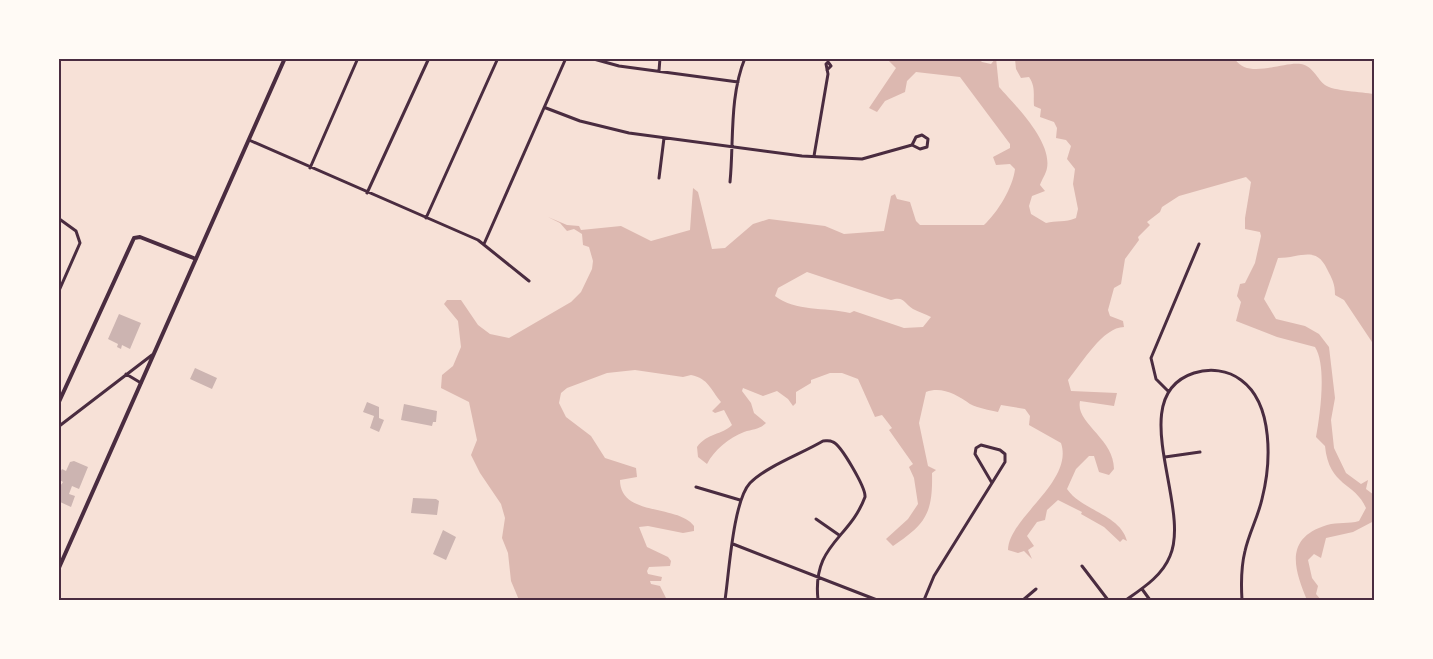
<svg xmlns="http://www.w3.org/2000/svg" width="1433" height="659" viewBox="0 0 1433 659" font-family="'Asap Condensed',sans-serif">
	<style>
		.water { fill: #dcb8b0; fill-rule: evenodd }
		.building { fill: #ccb4b1 }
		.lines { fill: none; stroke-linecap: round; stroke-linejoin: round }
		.minor { stroke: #4a2c40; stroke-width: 3 }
		.tertiary { stroke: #4a2c40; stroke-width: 4 }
		.neatline { fill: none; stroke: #4a2c40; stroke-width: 2 }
	</style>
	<rect width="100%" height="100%" fill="#f7e1d7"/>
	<path class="water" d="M1235,59c13,21 48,2 66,5 12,2 16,15 24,21 8,6 37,7 49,9v251l-30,-45 -9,-5c0,-12 -3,-16 -8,-26 -11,-24 -27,-11 -49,-11l-14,41 12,20 29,7 14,8 10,13 6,51 -4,22 3,28 12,25 15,11 7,-4 -2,9 8,6v26l-21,11 -27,6 -5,20 -7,-4 -6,6 4,18 6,8 -2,8 5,6h-14c-13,-31 -23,-62 20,-75 11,-3 22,-1 32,-4l7,-13c-11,-26 -37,-21 -41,-62l-9,-9c4,-22 11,-71 -1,-90l-38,-10 -41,-16 5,-19 -4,-6 3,-12 5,-1 10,-20 6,-27 -1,-4 -15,-3v-11l6,-36 -5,-5 -67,19 -17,11 -2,5 -13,10 3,3 -12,12 1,3 -14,19 -4,25 -7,4 -6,22 2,6 13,5 1,6c-21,0 -42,36 -56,53l3,11 46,2 -3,13 -34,-5c-5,22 34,37 34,68l-5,6 -10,-3 -5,-16h-5l-13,13 -9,20c15,22 53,25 60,52l-4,-2 -3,3 -16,-15 -23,-13 1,-2 -24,-12 -11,10 -2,10 -8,2 -10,14 7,10 -6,4 4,9 -8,-8 -6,2 -10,-3c1,-33 66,-68 53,-107l-32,-18 1,-9 -5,-7 -24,-4 -3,7c-9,-2 -20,-4 -28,-8 -13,-9 -28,-18 -44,-12l-7,31 9,43 8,4 -4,3c1,40 -6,51 -39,73l-7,-7 22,-20 10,-15 -4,-26 -5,-11 4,-3 -24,-34 3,-2 -10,-13 -7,2 -17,-38 -16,-6h-12l-19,7v3l-15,9v11l-3,3 -5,-7 -11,-8 -14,5 -20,-8 -1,3 9,12 3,10 12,10c-7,7 -13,6 -22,9 -15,6 -30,18 -37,32l-9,-7 -1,-10c10,-14 25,-12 35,-22l-8,-15 -9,3 -3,-2 9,-9c-11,-13 -12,-23 -30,-27l-8,2 -48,-7 -28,3 -40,15 -6,5 -2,10 7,14 25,19 14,22 31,10 1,9 -17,3c0,37 58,24 74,46v5l-11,2 -35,-7 -9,1 8,20 21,10 3,4 -1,5 -21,1 -2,4 1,3 14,3 -1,4h-11l1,3 9,2 7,14h-148l-8,-19 -3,-28 -6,-15 3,-20 -4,-14 -21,-31 -9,-18 6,-15 -8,-38 -28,-14 1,-13 11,-9 8,-19 -3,-26 -14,-17 3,-4h14l17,25 12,9 19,4 62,-36 10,-10 11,-23 1,-8 -4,-14 -6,-2 -1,-11 -8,-5 -7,2 -7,-8 -12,-6 19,8 12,1 2,4 40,-4 30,15 39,-11 3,-42 5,4 14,57 13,-1 28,-24 16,-5 56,7 19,8 40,-3 7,-35 4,-2 2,5 13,3 6,19 4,4h64c14,-13 29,-38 31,-56l-5,-5 -14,1 -3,-8 17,-9v-4l-50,-67 -44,-5 -9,9 -2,11 -20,9 -8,11 -8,-4 27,-40 -9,-9h92l3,3 9,2 5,-6 3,29c15,17 53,54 48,81 -1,6 -5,11 -7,17l5,6 -13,5 -3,10 2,8 15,9c10,-3 19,0 30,-5l2,-9 -5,-25 2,-15 -8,-10 4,-13 -5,-6 -10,-2 1,-10 -3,-6 -14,-5 1,-8 -7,-3c-1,-11 2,-19 -5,-29l-8,1 -5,-9 -1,-10zM807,272l84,28c14,-4 12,3 22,9 5,3 13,5 18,8l-8,10 -19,1 -50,-17 -4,2c-26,-6 -54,-1 -75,-17l3,-8z"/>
	<path class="building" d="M119,314l22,9 -11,26 -8,-4 -1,4 -4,-2 1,-3 -10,-5z
		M195,368l22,10 -5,11 -22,-10z
		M367,402l12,5v11l5,2 -5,12 -9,-4 4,-12 -11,-4z
		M404,404l33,7 -1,11h-3l-1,4 -31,-6z
		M74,461l14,6 -9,22 -7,-3 -3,8 6,2 -4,11 -13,-6v-12l5,-7 -5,-3v-3l4,-7 4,2 4,-9z
		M413,498l23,1 3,2 -2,14 -26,-2z
		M443,530l13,7 -10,23 -13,-6z"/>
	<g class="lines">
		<path class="minor" d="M590,58l29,8 119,16
			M659,71l1,-13
			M546,108l34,13 49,12 173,23 60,3 50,-14
			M922,135l6,4 -1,8 -7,2 -8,-4 4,-8z
			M249,140l229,100 51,41
			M814,156l14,-82 -2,-10 2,-2 3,4 -4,4
			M310,168l48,-110
			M659,178l5,-40
			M730,182c4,-40 -1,-85 15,-124
			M367,193l62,-135
			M58,218l18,13 4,12 -22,50
			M426,218l72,-160
			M484,244l82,-186
			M126,374l15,9
			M1168,391l-12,-12 -5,-21 48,-114
			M58,427l94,-72
			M981,445l19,5 5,4v8l-13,21 -17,-29 1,-6z
			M1165,457l35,-5
			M696,487l44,13
			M816,519l23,16
			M733,544l144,56
			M1082,566l26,34
			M1142,589l8,11
			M725,600c4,-26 8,-99 25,-117 17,-17 51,-29 73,-42 4,0 6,-1 10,1 8,3 33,46 32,55 -16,43 -53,47 -47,103
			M924,600l10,-24 58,-93
			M1023,600l13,-11
			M1126,600c17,-12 36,-24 44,-44 22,-50 -47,-160 24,-183 16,-5 34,-3 47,7 33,24 30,84 21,119 -4,18 -13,34 -17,52 -4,16 -4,33 -3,49"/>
		<path class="tertiary" d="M58,404l76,-166 6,-1 56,22
			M58,570l227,-512"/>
	</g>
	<rect width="1433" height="659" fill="none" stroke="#fffaf5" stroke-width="120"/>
	<rect x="60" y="60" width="1313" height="539" class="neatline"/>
</svg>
